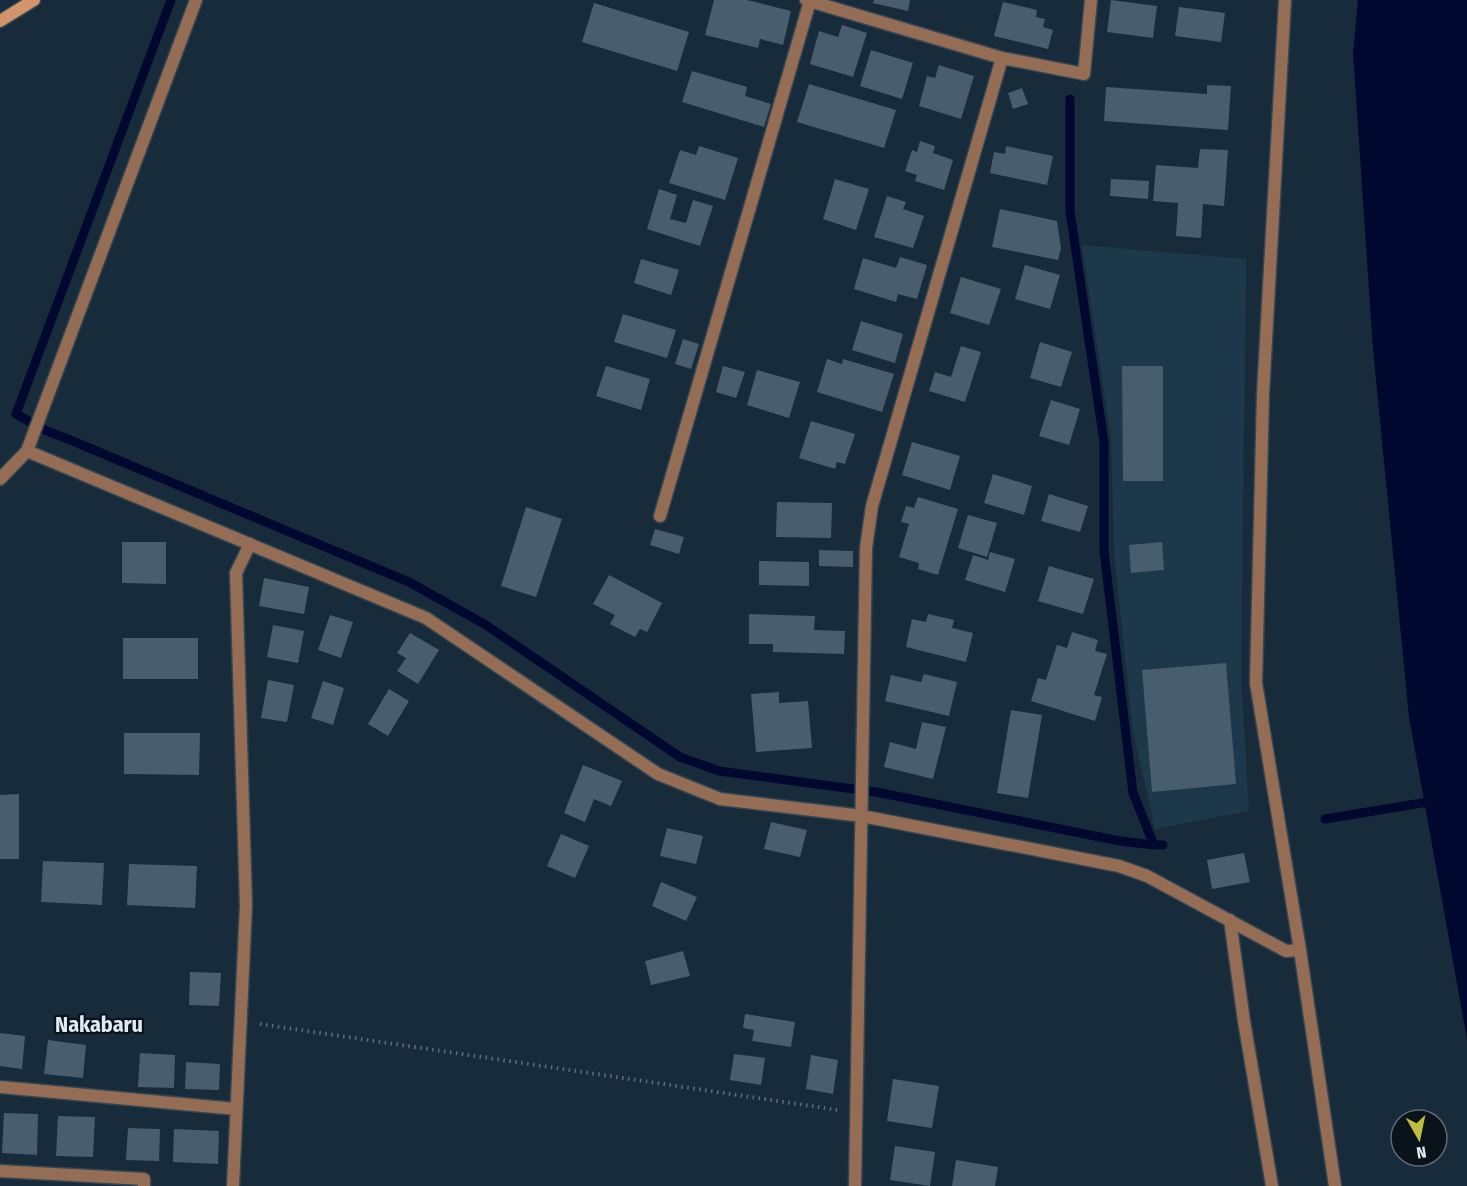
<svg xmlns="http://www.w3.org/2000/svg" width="1467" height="1186" viewBox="0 0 1467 1186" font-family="'Fira Sans Condensed',sans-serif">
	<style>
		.built { fill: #1d384a }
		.water { fill: #010830 }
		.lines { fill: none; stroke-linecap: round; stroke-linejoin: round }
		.stream { stroke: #010830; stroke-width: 9 }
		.building { fill: #485d6e }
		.lane-casing { stroke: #334654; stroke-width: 15 }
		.street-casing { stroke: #334654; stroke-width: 15 }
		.secondary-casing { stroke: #334654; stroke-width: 15 }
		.path { stroke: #5e6f7c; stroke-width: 4; stroke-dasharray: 1.5 4.5; stroke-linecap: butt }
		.lane { stroke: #956d54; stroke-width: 12 }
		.street { stroke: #956d54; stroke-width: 12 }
		.secondary { stroke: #d3936b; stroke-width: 12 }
		.labels { text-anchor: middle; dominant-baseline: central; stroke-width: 4.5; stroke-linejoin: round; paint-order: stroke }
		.quarter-label { font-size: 22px; font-weight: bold; fill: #deeaf4; stroke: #0a1319 }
	</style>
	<rect width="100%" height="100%" fill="#172b3a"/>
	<path class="built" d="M1082,245l164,14 -5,418 8,134 -94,18 -22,-97 -19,-180 -3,-115z"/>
	<path class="water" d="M1358,0h109v1039l-58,-322 -36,-368 -20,-296z"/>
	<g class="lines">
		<path class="stream" d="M171,0l-155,414 29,16 30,12 334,140 77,43 194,132 39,14 157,21 244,49 34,4h9
			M1070,99v112l34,231v109l29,242 21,52
			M1325,819l103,-17 7,2"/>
	</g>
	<path class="building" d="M714,0h33l44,11 -8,34 -23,-6 -2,9 -53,-13z
		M874,0h36l-2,11 -35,-8z
		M1111,0l46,6 -4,32 -46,-6z
		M1003,2l34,8 -1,7 9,2 -2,8 10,3 -5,19 -54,-13z
		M594,3l95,29 -12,39 -95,-29z
		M1179,7l46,6 -4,29 -46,-6z
		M842,25l25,8 -14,44 -43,-13 9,-33 19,6z
		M871,50l42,13 -11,36 -42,-13z
		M939,65l35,11 -13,43 -42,-13 8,-30 8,2z
		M692,71l55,16 -2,9 26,8 -7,23 -82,-25z
		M809,84l87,26 -12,38 -87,-26z
		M1207,85l24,1 -3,44 -124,-9 2,-34 101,7z
		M1022,88l6,16 -15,5 -5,-16z
		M920,141l15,5 -2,7 20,7 -9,30 -29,-9 2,-6 -12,-4 7,-21 5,2z
		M699,146l39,12 -13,42 -56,-17 11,-33 16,5z
		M1006,146l47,10 -6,29 -57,-12 4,-21 11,2z
		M1200,149l28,1 -4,56 -21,-2 -2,34 -25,-2 2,-33 -25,-2 3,-36 42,3z
		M835,179l34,10 -13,41 -33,-11z
		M1111,179l38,2 -1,18 -38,-3z
		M659,189l18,6 -7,24 16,4 7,-23 20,6 -13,40 -53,-17z
		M887,196l19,6 -3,7 21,7 -11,32 -39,-11z
		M1000,209l57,12 4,27 -3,12 -66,-13z
		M900,257l27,8 -10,34 -19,-5 -2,8 -42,-13 9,-31 33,10z
		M641,259l38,11 -8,25 -37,-12z
		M1025,265l35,10 -10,34 -35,-10z
		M961,277l40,12 -12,36 -39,-12z
		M623,314l53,16 -9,28 -53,-16z
		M861,321l42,13 -8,29 -43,-13z
		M683,339l16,5 -8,25 -16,-5z
		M1040,342l32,10 -11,35 -31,-9z
		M961,346l20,6 -16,50 -36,-11 6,-19 16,5z
		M827,359l15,5 1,-5 51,15 -12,38 -65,-20z
		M606,366l44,13 -9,31 -45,-14z
		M723,366l22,6 -9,26 -20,-6z
		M1122,366h41v115h-40z
		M757,370l43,12 -11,36 -42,-13z
		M1051,400l29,9 -11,36 -30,-9z
		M811,421l44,13 -10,30 -8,-2 -2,7 -36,-11z
		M912,442l48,14 -10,34 -48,-15z
		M993,474l39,12 -8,29 -40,-12z
		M1049,494l39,12 -8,26 -39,-11z
		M918,497l40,12 -20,66 -20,-6 1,-6 -20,-6 10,-33 -8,-2 5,-16 8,2z
		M777,502l55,1 -1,35 -55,-1z
		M526,507l36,12 -26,78 -35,-11z
		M968,515l29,8 -10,34 -29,-9z
		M655,529l29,8 -5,17 -29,-9z
		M122,542h44v42l-44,-1z
		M1162,542l2,28 -33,3 -2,-28z
		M819,550l34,1v16l-34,-1z
		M990,552l25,7 -10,33 -40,-12 8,-25 15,5z
		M759,561l50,1v24l-50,-1z
		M1049,566l45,13 -11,35 -45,-13z
		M609,575l53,28 -15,29 -7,-3 -5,8 -25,-13 5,-9 -22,-11z
		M264,578l45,9 -5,27 -45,-8z
		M749,614l66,2 -1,14 31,1 -1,23 -71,-2v-8h-24z
		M928,614l26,6 -2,8 21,5 -7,29 -60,-15 6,-28 14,3z
		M330,615l23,7 -12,36 -23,-8z
		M273,625l31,6 -6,32 -31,-6z
		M1072,632l26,8 -3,11 12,3 -13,41 8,2 -7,24 -64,-20 7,-23 8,2 11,-35 10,3z
		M410,633l29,17 -21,34 -21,-13 9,-13 -9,-5z
		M123,638h75v41h-75z
		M1226,663l10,121 -84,8 -10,-122z
		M924,674l33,8 -8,34 -64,-15 6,-26 30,7z
		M268,680l26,5 -7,37 -26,-4z
		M323,681l21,7 -11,37 -22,-7z
		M389,689l20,12 -21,35 -20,-12z
		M779,692v11l29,-2 4,47 -56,4 -5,-58z
		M1011,710l31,5 -14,83 -31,-5z
		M922,722l24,5 -13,52 -49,-12 6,-25 26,7z
		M124,733h76l-1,42 -75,-1z
		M583,765l39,16 -11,25 -17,-7 -9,23 -21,-9z
		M19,794v65h-19v-64z
		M771,822l36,8 -7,27 -36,-8z
		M667,828l36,8 -7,28 -36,-8z
		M561,834l28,12 -14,32 -28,-12z
		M1244,853l6,29 -38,7 -5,-29z
		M43,861l61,2 -2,42 -61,-3z
		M129,864l68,2 -2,42 -68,-3z
		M661,882l36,15 -11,24 -34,-15z
		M683,951l7,25 -39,9 -6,-24z
		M190,972l31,1 -2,33 -30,-1z
		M745,1014l50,8 -4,25 -39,-6 2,-11 -11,-2z
		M0,1033l25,3 -3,33 -22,-3z
		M48,1040l38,5 -3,33 -39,-4z
		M140,1053l35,2 -1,33 -36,-1z
		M734,1054l31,4 -4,27 -31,-5z
		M811,1055l27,5 -5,34 -27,-5z
		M186,1062l34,2 -1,26 -34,-1z
		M893,1079l46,7 -7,42 -45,-7z
		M4,1113l34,1 -1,41 -35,-2z
		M58,1116l37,1 -2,40 -37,-1z
		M128,1128l32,1 -1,32 -33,-1z
		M174,1129l45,2 -1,33 -45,-2z
		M895,1146l40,6 -5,34 -40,-6z
		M956,1160l42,7 -3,19h-43z"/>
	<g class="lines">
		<g class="lane-casing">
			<path id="lane" d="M660,516l150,-515"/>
		</g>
		<g class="street-casing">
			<path id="street" d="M806,0l196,58 82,16 7,-74
				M1285,0l-22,394 -7,289 44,267 35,236
				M27,451l399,167 232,156 62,25 142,17 257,50 28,10 139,75 14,-1
				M0,479l27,-28 169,-451
				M1230,920l14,101 28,165
				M0,1087l236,22
				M0,1171l144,8v7
				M233,1186l13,-281 -10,-332 14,-29
				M855,1186l11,-638 6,-42 130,-448"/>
		</g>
		<g class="secondary-casing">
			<path id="secondary" d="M0,21l34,-21"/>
		</g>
		<path class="path" d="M260,1024l578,86"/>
		<use href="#lane" class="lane"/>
		<use href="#street" class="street"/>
		<use href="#secondary" class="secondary"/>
	</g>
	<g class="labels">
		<g class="quarter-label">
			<text x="99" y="1024">Nakabaru</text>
		</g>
	</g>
	<g transform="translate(1419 1138) rotate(171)"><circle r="28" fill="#0a1319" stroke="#5f6971" stroke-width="1.5"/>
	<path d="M0-4.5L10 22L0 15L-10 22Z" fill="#bfbe41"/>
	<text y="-9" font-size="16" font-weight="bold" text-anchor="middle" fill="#deeaf4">N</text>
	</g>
</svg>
